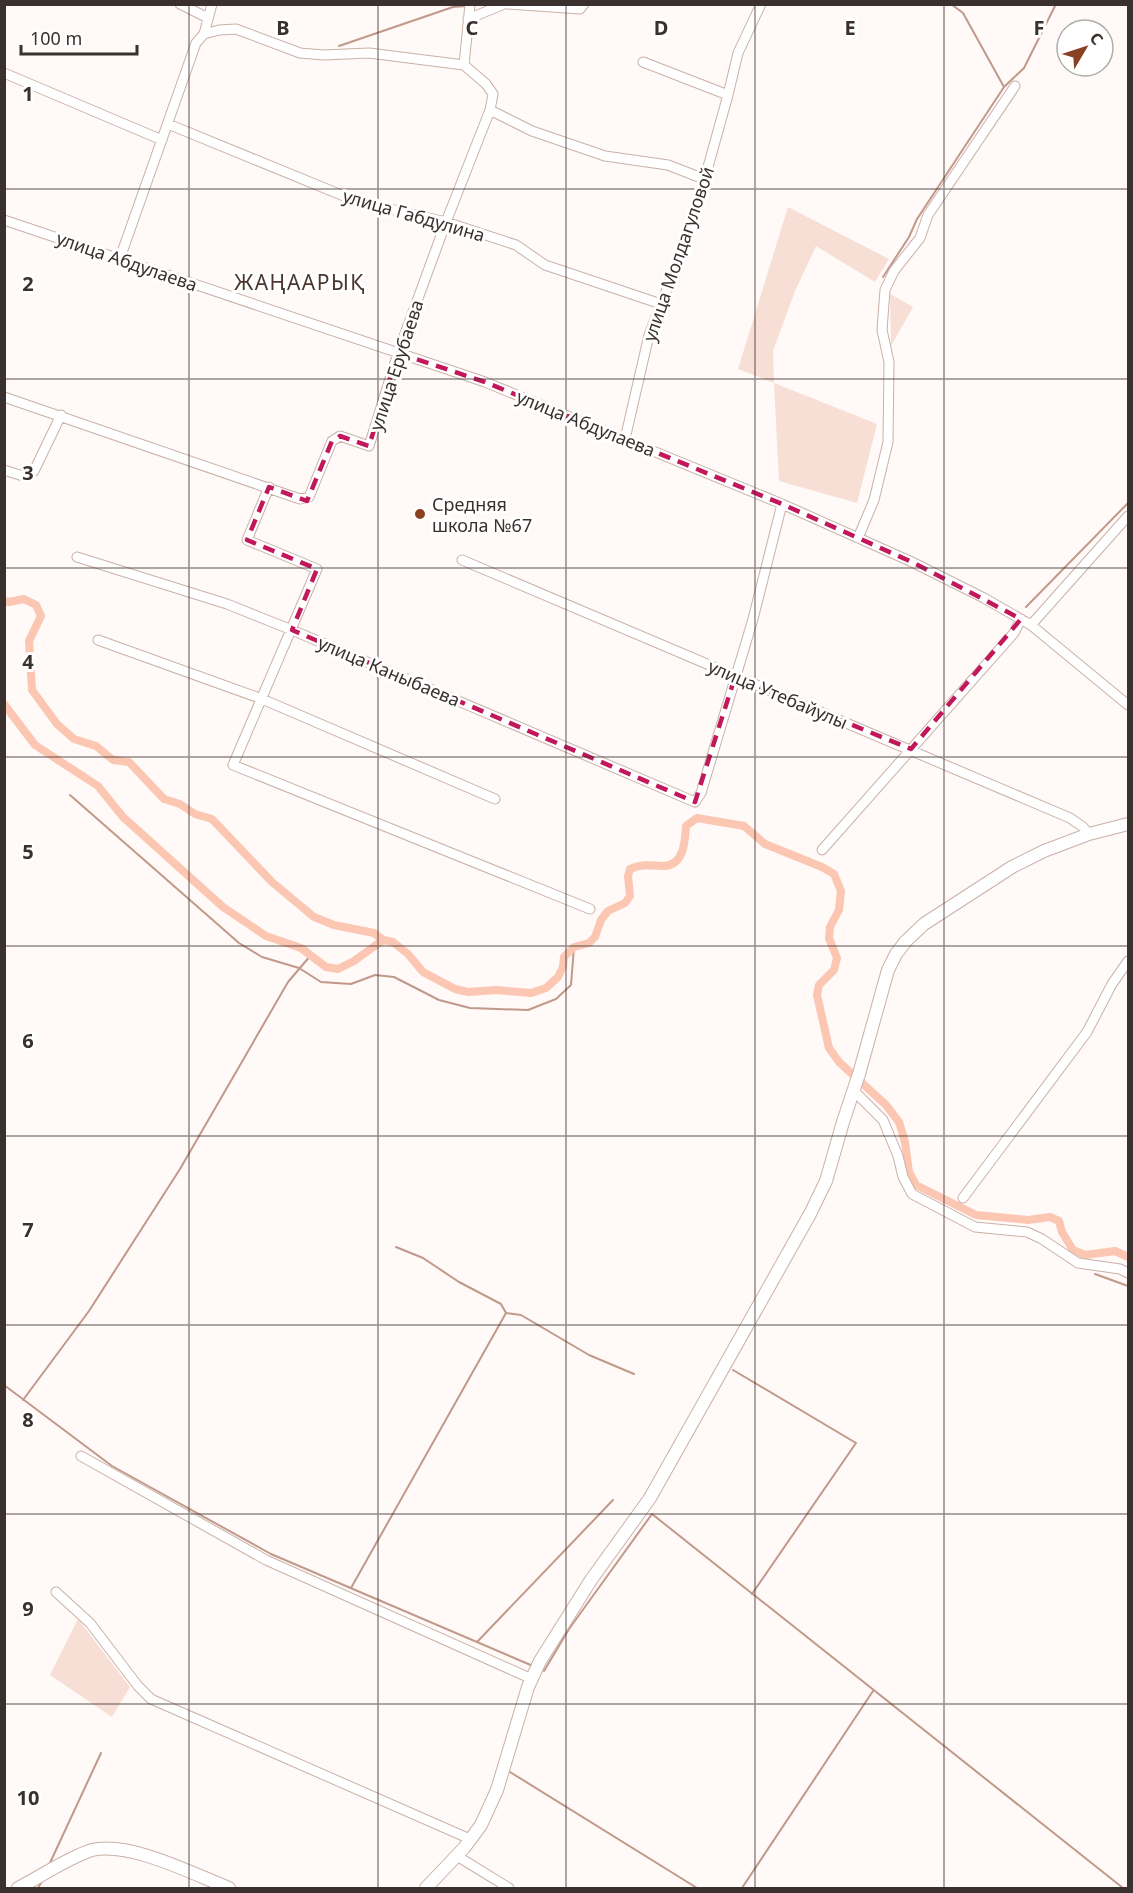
<svg xmlns="http://www.w3.org/2000/svg" width="1133" height="1893" viewBox="0 0 1133 1893" font-family="'Noto Sans',sans-serif">
	<style>
		.green { fill: #f7dfd6 }
		.lines { fill: none; stroke-linecap: round; stroke-linejoin: round }
		.stream { stroke: #c1998a; stroke-width: 2 }
		.canal { stroke: #fbc6b2; stroke-width: 8 }
		.minor-casing { stroke: #cab1a8; stroke-width: 11 }
		.secondary-casing { stroke: #cab1a8; stroke-width: 14 }
		.minor { stroke: #fff; stroke-width: 9 }
		.secondary { stroke: #fff; stroke-width: 12 }
		.marked { fill: none; stroke: #c2185b; stroke-width: 4.5; stroke-dasharray: 12 8; stroke-linejoin: round }
		.grid { fill: none; stroke: #3a302d; stroke-width: 1.5; stroke-opacity: 0.55 }
		.poi-dot { fill: #8a4123; stroke: #fff; stroke-width: 2 }
		.labels { text-anchor: middle; dominant-baseline: central; stroke-width: 6; stroke-linejoin: round; paint-order: stroke }
		.street-label { font-size: 18px; fill: #3a302d; stroke: #fff }
		.poi-label { font-size: 18px; fill: #3a302d; stroke: #fff; text-anchor: start }
		.quarter-label { font-size: 21px; letter-spacing: 1.5px; fill: #4a362e; stroke: #fff }
		.grid-label { font-size: 20px; text-anchor: middle; font-weight: bold; fill: #3a302d; stroke: #fff; stroke-width: 6; stroke-linejoin: round; paint-order: stroke }
	</style>
	<rect width="100%" height="100%" fill="#fff9f7"/>
	<path class="green" d="M788,207l101,52 -14,23 -59,-36 -21,45 -22,60 1,32 103,41 -20,79 -78,-22 -5,-98 -36,-14z
		M890,294l23,13 -22,39z
		M78,1619l52,68 -18,30 -62,-42z"/>
	<g class="lines">
		<path class="stream" d="M472,6l8,-2
			M339,46l114,-39 13,-1
			M1004,87l20,-19 32,-64
			M883,277l26,-40 8,-18 87,-132 -41,-74 -12,-9
			M1026,607l102,-104
			M70,795l169,148 23,14 37,11 22,14 30,2 24,-9 19,2 45,23 31,8 58,2 28,-11 15,-14 3,-38
			M1095,1274l33,12
			M506,1313l15,2 68,40 45,19
			M733,1370l123,73 -104,151
			M4,1385l108,81 159,88 262,112
			M23,1400l66,-89 91,-142 108,-187 23,-27
			M351,1588l155,-275 -5,-9 -42,-22 -36,-24 -27,-11
			M477,1642l136,-142
			M541,1669l3,2 25,-42 83,-115 471,374
			M510,1772l187,116
			M49,1865l52,-112
			M38,1888l4,-7
			M742,1888l131,-197"/>
		<path class="canal" d="M4,601l5,1 15,-3 12,6 5,11 -12,25 3,49 25,34 17,15 22,7 17,14 16,2 35,37 16,5 15,10 17,5 60,63 42,35 20,8 40,8 9,7 10,2 15,12 15,18 32,17 13,3 29,-2 34,3 15,-5 12,-11 5,-10 1,-10 10,-10 15,-4 6,-6 6,-17 7,-9 17,-8 5,-7 -2,-20 2,-7c14,-6 19,-3 33,-3 21,0 22,-24 23,-40l11,-8 47,8 21,18 57,23 12,7 7,17 -2,19 -9,17 -1,11 8,20 -3,12 -15,15 -2,10 12,53 10,14 47,43 13,17 6,20 4,30 7,13 60,30 52,5 22,-3 9,4 3,11 11,18 12,5 30,-4 13,6
			M4,704l31,41 63,41 25,31 100,90 43,29 35,12 25,19 12,2 16,-8 29,-21"/>
		<g class="minor-casing">
			<path id="minor" d="M180,4l28,14
				M507,4l73,5 4,-5
				M468,19l36,-15
				M204,34l15,-4 17,-1 64,24 24,2 45,-2 95,12 6,-61
				M643,62l85,33
				M4,73l158,67
				M490,110l42,21 73,25 63,9 36,14
				M168,124l188,77 90,21 70,23 29,20 116,39
				M4,220l481,162 297,122 130,58 72,36 47,27 97,80
				M120,258l76,-215 8,-9 8,-30
				M4,397l296,102 9,-2 23,-56 8,-5 29,10 29,-93 48,-131 44,-112 3,-16 -7,-10 -22,-19
				M625,439l24,-104 42,-107 37,-133 10,-42 23,-49
				M4,470l22,7 8,-6 27,-56
				M269,487l-22,53 70,29 -84,196 357,144
				M858,538l16,-38 14,-58 1,-80 -7,-32 3,-40 9,-19 26,-33 8,-23 87,-129
				M77,557l150,47 65,26 403,172 6,-9 52,-174 29,-115
				M462,560l608,258 13,9 6,7
				M1031,625l97,-109
				M98,640l164,59 233,100
				M822,850l192,-217 7,-14
				M853,1090l30,30 15,36 5,21 9,17 63,33 52,5 15,7 36,24 42,6 8,4
				M963,1198l124,-166 25,-48 16,-23
				M81,1456l185,104 266,119
				M56,1592l34,31 48,63 13,13 319,140
				M457,1856l52,32"/>
		</g>
		<g class="secondary-casing">
			<path id="secondary" d="M18,1888c22,-11 51,-31 74,-38 38,-9 101,24 137,38
				M426,1888l38,-40 17,-23 16,-35 31,-103 12,-26 51,-81 59,-82 160,-284 16,-33 17,-59 16,-48 29,-104 8,-16 10,-13 18,-17 88,-57 32,-16 45,-17 39,-10"/>
		</g>
		<use href="#minor" class="minor"/>
		<use href="#secondary" class="secondary"/>
	</g>
	<path class="marked" d="M398,353l87,29 297,122 130,58 109,57 -110,130 -176,-72 -40,125 -403,-172 25,-61 -70,-29 22,-53 38,14 25,-60 8,-5 29,10z"/>
	<path class="grid" d="M189,4v1884M378,4v1884M566,4v1884M755,4v1884M944,4v1884M4,189h1124M4,379h1124M4,568h1124M4,757h1124M4,946h1124M4,1136h1124M4,1325h1124M4,1514h1124M4,1704h1124"/>
	<circle class="poi-dot" cx="420" cy="514" r="6"/>
	<g class="labels">
		<g class="street-label">
			<text transform="translate(414 215) rotate(16)">улица Габдулина</text>
			<text transform="translate(678 254) rotate(-71)">улица Молдагуловой</text>
			<text transform="translate(127 261) rotate(19)">улица Абдулаева</text>
			<text transform="translate(396 365) rotate(-72)">улица Ерубаева</text>
			<text transform="translate(586 423) rotate(22)">улица Абдулаева</text>
			<text transform="translate(389 671) rotate(23)">улица Каныбаева</text>
			<text transform="translate(778 694) rotate(23)">улица Утебайулы</text>
		</g>
		<g class="poi-label">
			<text x="432" y="504">Средняя<tspan x="432" dy="21">школа №67</tspan></text>
		</g>
		<g class="quarter-label">
			<text x="300" y="282">ЖАҢААРЫҚ</text>
		</g>
	</g>
	<g class="grid-label">
		<text x="283" y="35">B</text>
		<text x="472" y="35">C</text>
		<text x="661" y="35">D</text>
		<text x="850" y="35">E</text>
		<text x="1039" y="35">F</text>
		<text x="28" y="101">1</text>
		<text x="28" y="291">2</text>
		<text x="28" y="480">3</text>
		<text x="28" y="669">4</text>
		<text x="28" y="859">5</text>
		<text x="28" y="1048">6</text>
		<text x="28" y="1237">7</text>
		<text x="28" y="1427">8</text>
		<text x="28" y="1616">9</text>
		<text x="28" y="1805">10</text>
	</g>
	<rect width="1133" height="1893" fill="none" stroke="#3a302d" stroke-width="12"/>
	<g transform="translate(1085 48) rotate(51)"><circle r="28" fill="#ffffff" stroke="#b0acab" stroke-width="1.5"/>
	<path d="M0-4.5L10 22L0 15L-10 22Z" fill="#8a4123"/>
	<text y="-9" font-size="16" font-weight="bold" text-anchor="middle" fill="#3a302d">С</text>
	</g>
	<path d="M21 45v9h116v-9" fill="none" stroke="#3a302d" stroke-width="3"/>
	<text x="30" y="45" font-size="18" fill="#3a302d" stroke="#ffffff" stroke-width="4.5" paint-order="stroke">100 m</text>
</svg>
